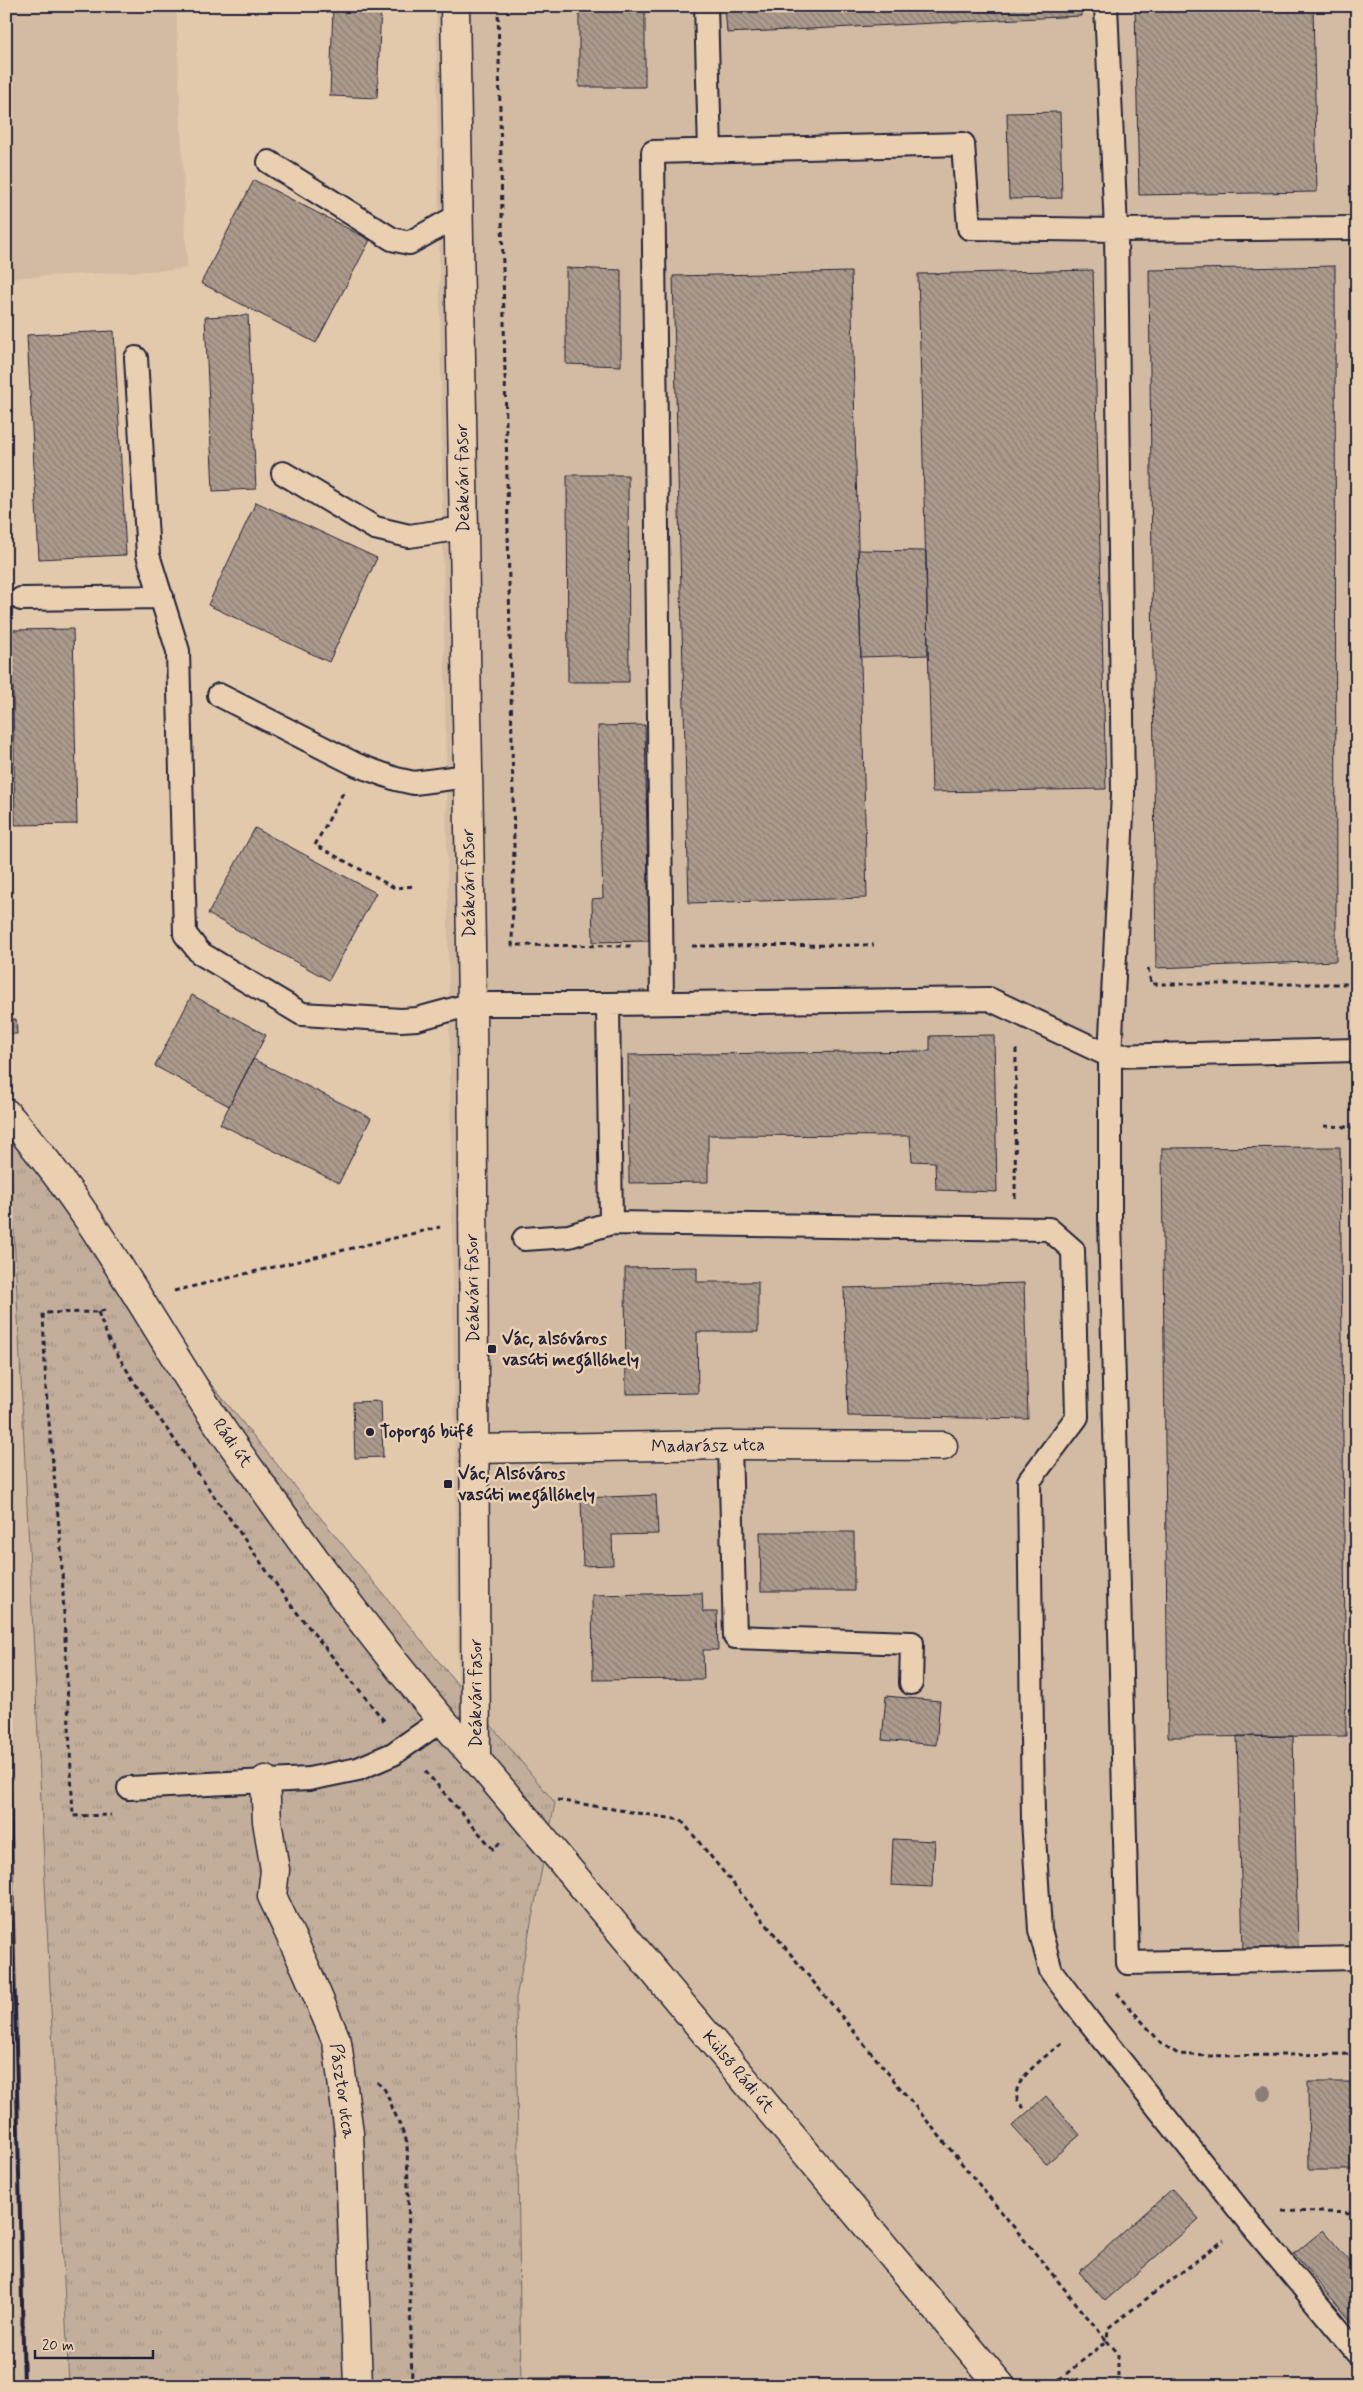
<svg xmlns="http://www.w3.org/2000/svg" width="1363" height="2392" viewBox="0 0 1363 2392" font-family="Mynerve,sans-serif">
	<style>
		.built { fill: #d2bba2 }
		.grass { fill: url(#grass-tufts); stroke: #72686a }
		.building { fill: url(#building-back-hatch); stroke: #22223b }
		.lines { fill: none; stroke-linecap: round; stroke-linejoin: round }
		.service-casing { stroke: #22223b; stroke-width: 26 }
		.minor-casing { stroke: #22223b; stroke-width: 31 }
		.tertiary-casing { stroke: #22223b; stroke-width: 31 }
		.secondary-casing { stroke: #22223b; stroke-width: 31 }
		.path { stroke: #22223b; stroke-width: 3; stroke-dasharray: 5 4; stroke-linecap: butt }
		.service { stroke: #ead0b1; stroke-width: 22 }
		.minor { stroke: #ead0b1; stroke-width: 28 }
		.tertiary { stroke: #ead0b1; stroke-width: 28 }
		.secondary { stroke: #ead0b1; stroke-width: 28 }
		.rail { stroke: #22223b; stroke-width: 4 }
		.tree { fill: #8a7d78 }
		.poi-dot { fill: #22223b; stroke: #ead0b1; stroke-width: 2 }
		.labels { text-anchor: middle; dominant-baseline: central; stroke-width: 5; stroke-linejoin: round; paint-order: stroke }
		.street-label { font-size: 18px; fill: #22223b; stroke: #ead0b1 }
		.poi-label { font-size: 18px; font-weight: bold; fill: #22223b; stroke: #ead0b1; text-anchor: start }
	</style>
	<defs>
		<pattern id="grass-tufts" width="24" height="20" patternUnits="userSpaceOnUse" patternTransform="scale(1.25)"><rect width="24" height="20" fill="#c2ae9a"/><path d="M3 7l-1-3M5 7V3M7 7l1-3M15 17l-1-3M17 17v-4M19 17l1-3" fill="none" stroke="#a69586"/></pattern>
		<pattern id="building-back-hatch" width="6" height="6" patternUnits="userSpaceOnUse" patternTransform="scale(1.25)"><rect width="6" height="6" fill="#ac9b8c"/><path d="M-1 5l2 2M0 0l6 6M5-1l2 2" fill="none" stroke="#8c7e74"/></pattern>
	</defs>
	<rect width="100%" height="100%" fill="#e2c9ac"/>
	<filter id="ink" filterUnits="userSpaceOnUse"><feTurbulence type="fractalNoise" baseFrequency=".02" numOctaves="2"/><feDisplacementMap in="SourceGraphic" scale="10" xChannelSelector="R" yChannelSelector="G"/><feConvolveMatrix kernelMatrix="1 2 1 2 8 2 1 2 1" color-interpolation-filters="sRGB"/></filter>
	<g filter="url(#ink)">
		<path class="built" d="M6,6h170l11,263 -181,9z
			M436,6h921v2380h-836l-5,-388 39,-195 -97,-116z
			M6,1078l3,50 60,1258h-63z"/>
		<path class="grass" d="M9,1128l132,171 414,504 -39,195 5,388h-452z"/>
		<path class="building" d="M333,6h48l-4,92 -47,-2z
			M579,6h66v81h-66z
			M725,6h356v10l-354,17z
			M1135,6h178l4,186 -178,3z
			M1060,112l2,86 -53,1 -2,-86z
			M254,180l116,60 -54,103 -115,-60z
			M1335,266l1,695 -180,7 -7,-698z
			M566,268l55,2v96l-55,-2z
			M1093,270l13,519 -174,3 -14,-518z
			M851,272l16,626 -178,5 -16,-627z
			M248,315l8,174 -43,2 -8,-174z
			M114,331l12,224 -87,4 -12,-224z
			M567,475h61l1,207h-61z
			M256,502l121,56 -48,104 -121,-57z
			M858,550l68,1 2,104 -67,2z
			M73,629l4,195 -62,1 -3,-195z
			M645,725l4,216 -56,1 -1,-43 11,-1 -5,-172z
			M255,828l121,65 -47,87 -121,-66z
			M192,995l74,40 -37,71 -74,-40z
			M6,1019h10l1,15h-11z
			M994,1035l3,157 -61,-2 -1,-28 -23,-1 -2,-25 -202,-1v47l-79,1 -1,-128 302,-4v-15z
			M253,1059l118,59 -32,65 -119,-59z
			M1340,1147l6,589 -178,1 -6,-589z
			M697,1267v15h61v50h-61l1,61 -72,1 -1,-126z
			M1024,1283l4,136 -180,-3 -4,-128z
			M381,1401l2,56 -28,1 -2,-56z
			M656,1495l2,39 -46,1 1,30 -30,1 -2,-68z
			M760,1532h94v59h-93z
			M702,1593l1,19h14l1,38h-15l1,29 -111,1 -1,-85z
			M886,1696l54,5 -4,44 -54,-5z
			M1237,1736h56l5,211 -55,2z
			M893,1839l42,2 -3,46 -41,-2z
			M1308,2082h49v88h-48z
			M1046,2096l34,39 -34,29 -34,-38z
			M1172,2189l27,30 -94,82 -26,-29z
			M1323,2230l34,40v58l-63,-74z
			M528,2378h44v8h-44z"/>
		<g class="lines">
			<g class="service-casing">
				<path id="service" d="M706,6l4,145
					M1106,6l10,224 7,564 -13,262v162l18,745 229,-5
					M269,162l123,77 17,4 49,-27
					M136,358l12,197 30,96 7,283 15,19 102,61 99,6 16,-1 55,-15h136
					M283,473l92,55 34,8 55,-8
					M21,599l141,-2
					M219,695l138,70 39,14 18,4 53,-7
					M662,1003l-9,-851 310,-8 6,84 147,2 241,-2
					M1357,1050l-247,6 -121,-57 -381,5 3,219 438,6 24,21 4,167 -48,64 4,339 7,110 11,41 37,49 160,201 109,131
					M524,1239l45,-3 42,-13
					M730,1445l5,192 177,6 -1,40
					M129,1788l180,-9 49,-10 35,-15 49,-34"/>
			</g>
			<g class="minor-casing">
				<path id="minor" d="M474,1449l256,-4 213,1
					M265,1780l2,41 8,49 -3,26 35,75 30,71 12,91 9,253"/>
			</g>
			<g class="tertiary-casing">
				<path id="tertiary" d="M455,6l17,998 4,755
					M6,1113c84,93 140,202 208,305 19,28 39,55 58,82 64,90 131,177 204,259"/>
			</g>
			<g class="secondary-casing">
				<path id="secondary" d="M476,1759l525,627"/>
			</g>
			<path class="path" d="M498,6l16,840 -2,99 119,1
				M343,793l-28,52 80,43 20,-2
				M692,946l182,-1
				M1148,968l3,16h206
				M1324,1126l26,1 7,4
				M1015,1198l1,-152
				M174,1291l266,-64
				M105,1310l-7,2 -55,1 3,78 15,157 12,268 38,-1
				M98,1312l11,29 29,47 152,216 95,118
				M425,1771l68,78 8,-7
				M557,1800l124,20 426,521 -56,45
				M1117,1993l44,50 17,11 29,2 150,-2
				M377,2082l8,8 22,52 5,244
				M1024,2108c-2,-2 -6,-6 -7,-10 -6,-19 34,-45 47,-57
				M1282,2211l75,2
				M1118,2386v-33l-11,-12 1,-13 116,-88"/>
			<use href="#service" class="service"/>
			<use href="#minor" class="minor"/>
			<use href="#tertiary" class="tertiary"/>
			<use href="#secondary" class="secondary"/>
			<path class="rail" d="M6,1623l18,763"/>
		</g>
		<circle class="tree" cx="1264" cy="2093" r="8"/>
	</g>
	<g class="poi-dot">
		<rect x="487" y="1344" width="10" height="10" rx="2.5"/>
		<circle cx="370" cy="1432" r="5"/>
		<rect x="443" y="1479" width="10" height="10" rx="2.5"/>
	</g>
	<g class="labels">
		<g class="street-label">
			<text transform="translate(463 478) rotate(-91)">Deákvári fasor</text>
			<text transform="translate(469 883) rotate(-91)">Deákvári fasor</text>
			<text transform="translate(473 1288) rotate(-91)">Deákvári fasor</text>
			<text transform="translate(232 1443) rotate(55)">Rádi út</text>
			<text transform="translate(708 1446) rotate(-1)">Madarász utca</text>
			<text transform="translate(476 1693) rotate(-90)">Deákvári fasor</text>
			<text transform="translate(738 2072) rotate(50)">Külső Rádi út</text>
			<text transform="translate(342 2091) rotate(82)">Pásztor utca</text>
		</g>
		<g class="poi-label">
			<text x="502" y="1339">Vác, alsóváros<tspan x="502" dy="21">vasúti megállóhely</tspan></text>
			<text x="380" y="1432">Toporgó büfé</text>
			<text x="458" y="1474">Vác, Alsóváros<tspan x="458" dy="21">vasúti megállóhely</tspan></text>
		</g>
	</g>
	<rect width="1363" height="2392" fill="none" stroke="#ead0b1" stroke-width="25"/>
	<rect x="12" y="12" width="1338" height="2367" fill="none" stroke="#22223b" stroke-width="2" filter="url(#ink)"/>
	<path d="M35 2350v8h118v-8" fill="none" stroke="#22223b" stroke-width="2.5"/>
	<text x="42" y="2350" font-size="15" fill="#22223b" stroke="#ead0b1" stroke-width="4" paint-order="stroke">20 m</text>
</svg>
